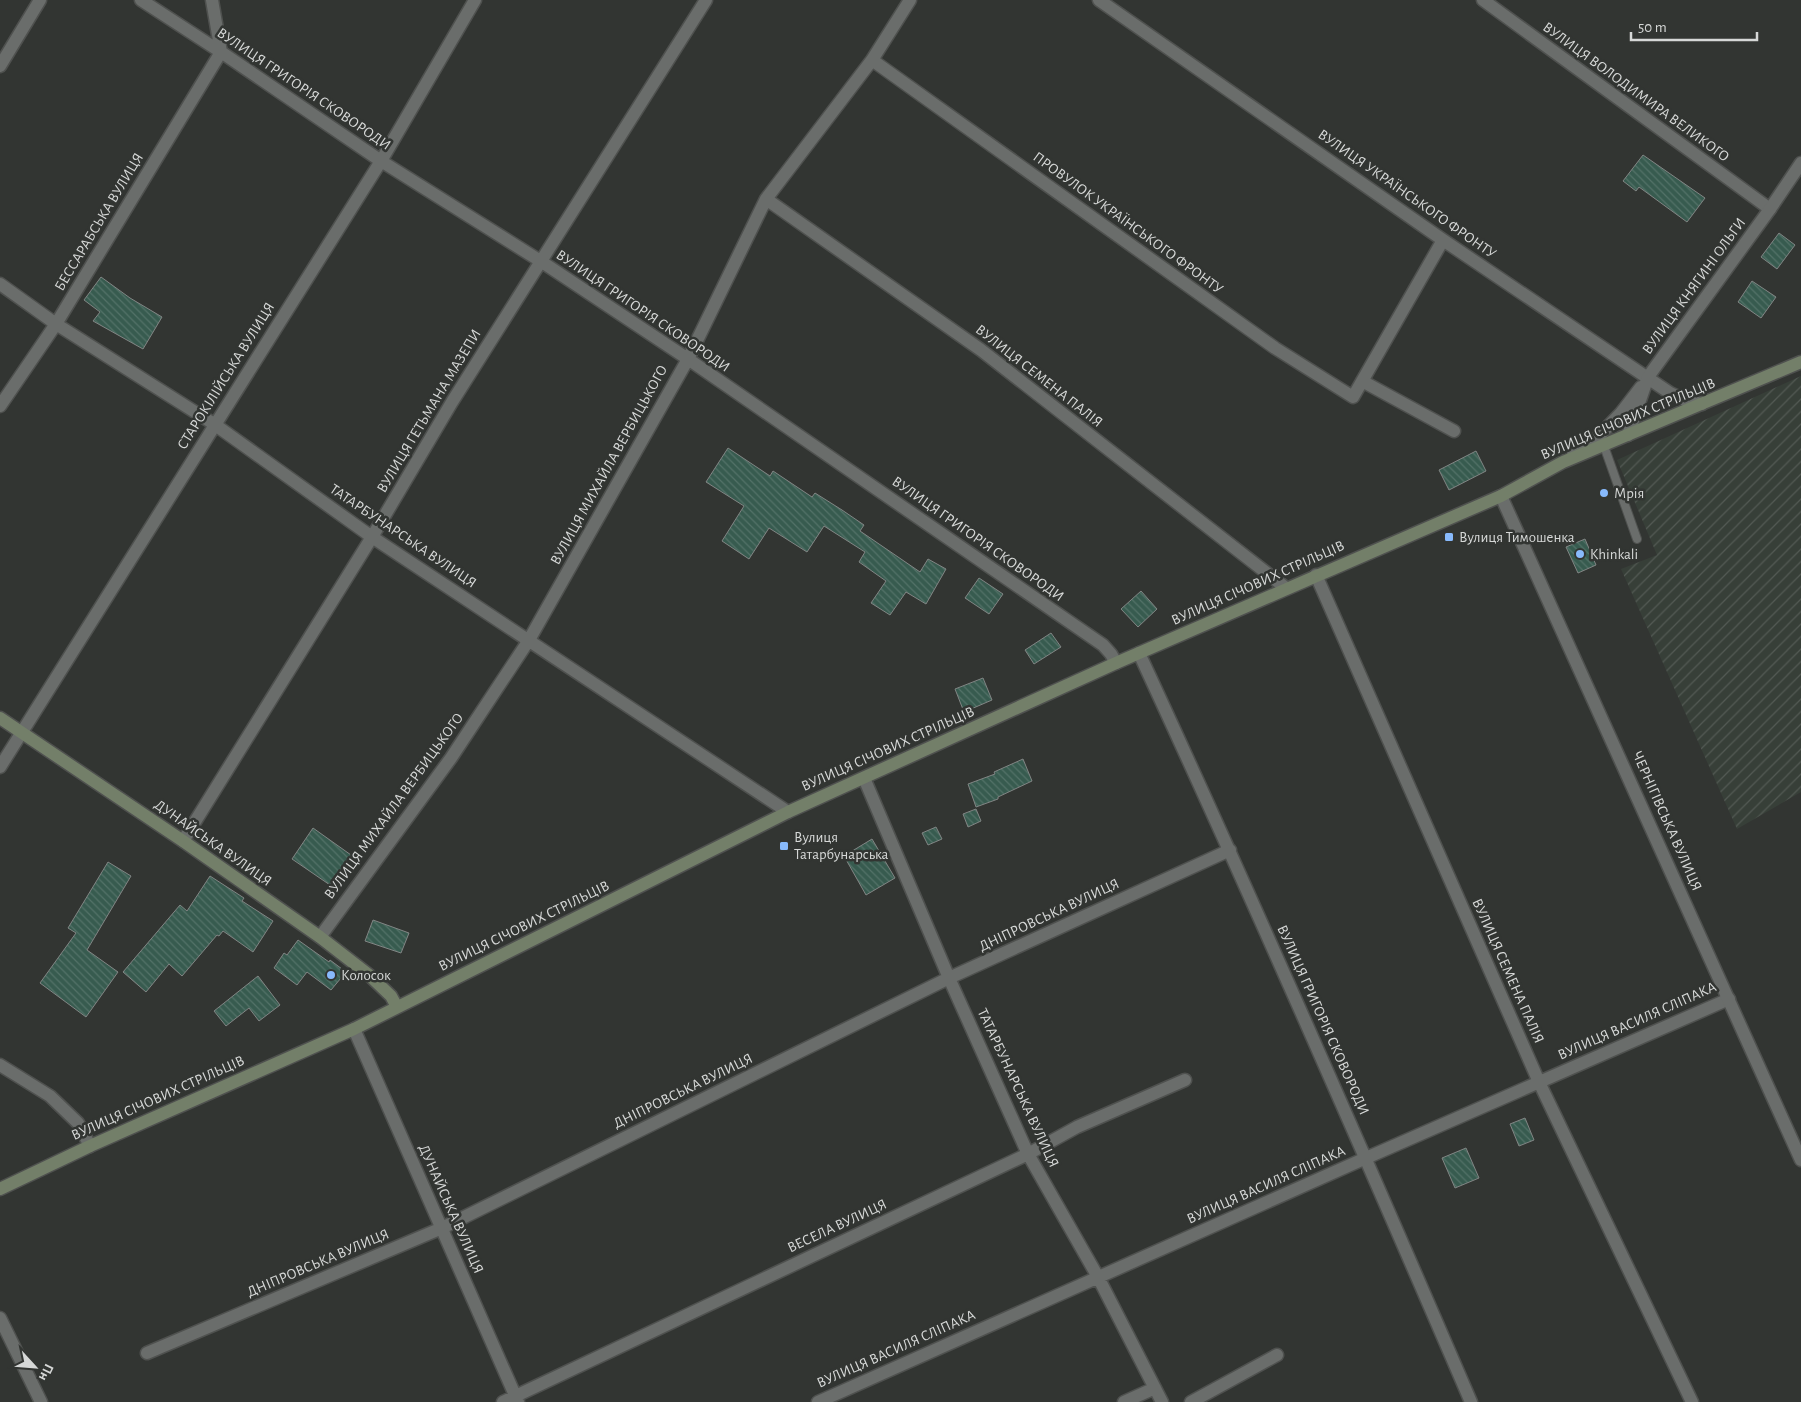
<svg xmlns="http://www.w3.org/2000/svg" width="1801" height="1402" viewBox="0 0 1801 1402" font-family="'Alegreya Sans',sans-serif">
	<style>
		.industrial { fill: url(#industrial-furrows) }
		.building { fill: url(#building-back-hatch); stroke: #818584 }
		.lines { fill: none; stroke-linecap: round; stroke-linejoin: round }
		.service-casing { stroke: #4f514f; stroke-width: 10 }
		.minor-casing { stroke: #4f514f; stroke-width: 15 }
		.tertiary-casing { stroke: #4f514f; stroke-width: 15 }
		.secondary-casing { stroke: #4f514f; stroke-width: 15 }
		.service { stroke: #6a6d6b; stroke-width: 8 }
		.minor { stroke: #6a6d6b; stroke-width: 12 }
		.tertiary { stroke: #6a6d6b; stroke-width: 12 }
		.secondary { stroke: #737f69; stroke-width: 12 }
		.poi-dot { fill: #88bafc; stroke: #323532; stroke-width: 2 }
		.labels { text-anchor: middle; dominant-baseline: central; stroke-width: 5; stroke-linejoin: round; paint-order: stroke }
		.street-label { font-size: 15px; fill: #d6d8d7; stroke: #323532 }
		.poi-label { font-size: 15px; fill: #d6d8d7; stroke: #323532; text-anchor: start }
	</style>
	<defs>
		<pattern id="industrial-furrows" width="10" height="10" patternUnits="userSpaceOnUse" patternTransform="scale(1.25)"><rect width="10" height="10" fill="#373f38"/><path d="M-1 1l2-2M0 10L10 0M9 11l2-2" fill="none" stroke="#535a54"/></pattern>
		<pattern id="building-back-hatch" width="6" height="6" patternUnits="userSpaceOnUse" patternTransform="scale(1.25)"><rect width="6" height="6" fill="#375b4f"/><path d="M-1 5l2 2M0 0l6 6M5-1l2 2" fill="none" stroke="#537268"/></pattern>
	</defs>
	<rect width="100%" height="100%" fill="#323532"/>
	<path class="industrial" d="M1801,376v416l-64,37 -116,-260 36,-14 -40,-95z"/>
	<path class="building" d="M1643,155l62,43 -18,24 -48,-35 -3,4 -13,-10z
		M1779,233l16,12 -18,24 -16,-12z
		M101,277l29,21 32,19 -19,32 -50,-28 7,-9 -16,-12z
		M1752,281l24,16 -15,21 -23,-16z
		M728,448l42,28 3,-5 39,26 3,-4 27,17 22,15 -4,6 60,41 8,-13 18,10 -20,35 -20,-12 -16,23 -19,-12 15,-22 -27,-19 6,-10 -41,-26 -17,26 -38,-24 -20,31 -27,-18 22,-35 -38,-24z
		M1476,451l10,20 -37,19 -10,-20z
		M1585,539l11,26 -18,8 -12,-26z
		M979,578l24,16 -14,20 -24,-16z
		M1141,591l16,18 -19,18 -17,-18z
		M1051,633l10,14 -27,17 -9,-14z
		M983,678l9,22 -28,12 -9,-23z
		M1023,759l9,22 -34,16v2l-22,8 -8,-23 27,-10 -1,-2z
		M976,809l5,12 -13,6 -5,-13z
		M936,827l6,12 -14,6 -6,-12z
		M313,828l38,27 -21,30 -38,-26z
		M872,839l23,39 -29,17 -22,-39z
		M108,862l23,14 -44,74 31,22 -32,45 -46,-34 36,-50 -8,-5z
		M210,876l34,22 -2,3 31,20 -20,31 -30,-21 -4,5 -2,-1 -35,41 -13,-12 -23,28 -23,-20 57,-67 7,6z
		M373,920l36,13 -8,20 -36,-12z
		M298,940l31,22 1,-2 16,12 -15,18 -24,-18 -10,13 -23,-17 10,-15 3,2z
		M258,976l22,29 -21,16 -10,-13 -23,18 -12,-15z
		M1525,1118l9,22 -15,6 -9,-22z
		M1466,1148l13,30 -24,10 -13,-30z"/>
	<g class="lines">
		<g class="service-casing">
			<path id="service" d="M1604,446l33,93"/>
		</g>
		<g class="minor-casing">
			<path id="minor" d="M141,0l80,52 160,109 161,101 146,97 415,286 8,9 5,9
				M1099,0l344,240 227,153 15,7 17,4
				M1483,0l287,209
				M872,60l403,288 78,49 90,-157
				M0,66l40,-66
				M766,199l215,151 305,238
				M0,284l56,40 158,100 158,113 416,275
				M1362,381l92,50
				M0,406l56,-82 165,-272 -9,-52
				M1316,575l223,507 153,320
				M1139,653c115,248 224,498 332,749
				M0,767l381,-606 94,-161
				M864,778l85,200 79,176 70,123 64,125
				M183,841l189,-304 80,-135 254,-402
				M320,937l131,-179 78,-118 159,-281 78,-160 106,-139 38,-60
				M354,1029l164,373
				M0,1065l50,31 28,27 12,23
				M0,1318l41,84
				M147,1353l295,-125 507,-250 281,-128
				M503,1402l525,-248 49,-27 108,-47
				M818,1402l548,-244 363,-159
				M1124,1402l31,-14
				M1191,1402l86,-47"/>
		</g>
		<g class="tertiary-casing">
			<path id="tertiary" d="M1628,435l20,-58 122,-168 31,-46
				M1573,455l24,-17 24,-25 20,-26
				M1501,496l300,664"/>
		</g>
		<g class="secondary-casing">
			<path id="secondary" d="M0,718l183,123 137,96 49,38 22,21 6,11
				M0,1189l90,-43 264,-117 434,-217 328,-149 385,-167 62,-34 238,-100"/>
		</g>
		<use href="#service" class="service"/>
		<use href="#minor" class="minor"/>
		<use href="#tertiary" class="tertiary"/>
		<use href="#secondary" class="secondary"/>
	</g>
	<g class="poi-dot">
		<circle cx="1604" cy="493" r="5"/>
		<rect x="1444" y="532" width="10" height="10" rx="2.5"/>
		<circle cx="1580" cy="554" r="5"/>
		<rect x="779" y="841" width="10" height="10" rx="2.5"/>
		<circle cx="331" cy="975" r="5"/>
	</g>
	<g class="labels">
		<g class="street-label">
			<text transform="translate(304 89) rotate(34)">ВУЛИЦЯ ГРИГОРІЯ СКОВОРОДИ</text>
			<text transform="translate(1636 92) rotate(36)">ВУЛИЦЯ ВОЛОДИМИРА ВЕЛИКОГО</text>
			<text transform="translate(1407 194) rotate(35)">ВУЛИЦЯ УКРАЇНСЬКОГО ФРОНТУ</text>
			<text transform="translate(99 222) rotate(-59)">БЕССАРАБСЬКА ВУЛИЦЯ</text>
			<text transform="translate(1128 223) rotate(36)">ПРОВУЛОК УКРАЇНСЬКОГО ФРОНТУ</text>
			<text transform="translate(1694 286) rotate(-54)">ВУЛИЦЯ КНЯГИНІ ОЛЬГИ</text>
			<text transform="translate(643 311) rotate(34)">ВУЛИЦЯ ГРИГОРІЯ СКОВОРОДИ</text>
			<text transform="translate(226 376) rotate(-58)">СТАРОКІЛІЙСЬКА ВУЛИЦЯ</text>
			<text transform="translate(1039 376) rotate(38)">ВУЛИЦЯ СЕМЕНА ПАЛІЯ</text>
			<text transform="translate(429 411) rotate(-59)">ВУЛИЦЯ ГЕТЬМАНА МАЗЕПИ</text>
			<text transform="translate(1628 419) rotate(-23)">ВУЛИЦЯ СІЧОВИХ СТРІЛЬЦІВ</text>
			<text transform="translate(609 465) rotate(-61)">ВУЛИЦЯ МИХАЙЛА ВЕРБИЦЬКОГО</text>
			<text transform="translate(403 536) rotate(34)">ТАТАРБУНАРСЬКА ВУЛИЦЯ</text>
			<text transform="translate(978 539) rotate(35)">ВУЛИЦЯ ГРИГОРІЯ СКОВОРОДИ</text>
			<text transform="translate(1258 583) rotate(-24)">ВУЛИЦЯ СІЧОВИХ СТРІЛЬЦІВ</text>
			<text transform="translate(888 749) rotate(-24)">ВУЛИЦЯ СІЧОВИХ СТРІЛЬЦІВ</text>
			<text transform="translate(394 806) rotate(-54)">ВУЛИЦЯ МИХАЙЛА ВЕРБИЦЬКОГО</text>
			<text transform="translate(1667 821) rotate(66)">ЧЕРНІГІВСЬКА ВУЛИЦЯ</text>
			<text transform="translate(213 843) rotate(35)">ДУНАЙСЬКА ВУЛИЦЯ</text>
			<text transform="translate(1049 915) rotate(-25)">ДНІПРОВСЬКА ВУЛИЦЯ</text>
			<text transform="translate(524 926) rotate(-26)">ВУЛИЦЯ СІЧОВИХ СТРІЛЬЦІВ</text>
			<text transform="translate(1508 971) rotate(66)">ВУЛИЦЯ СЕМЕНА ПАЛІЯ</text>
			<text transform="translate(1323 1020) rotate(66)">ВУЛИЦЯ ГРИГОРІЯ СКОВОРОДИ</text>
			<text transform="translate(1637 1021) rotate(-24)">ВУЛИЦЯ ВАСИЛЯ СЛІПАКА</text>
			<text transform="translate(1018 1088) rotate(65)">ТАТАРБУНАРСЬКА ВУЛИЦЯ</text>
			<text transform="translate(683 1091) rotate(-26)">ДНІПРОВСЬКА ВУЛИЦЯ</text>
			<text transform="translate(158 1098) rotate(-24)">ВУЛИЦЯ СІЧОВИХ СТРІЛЬЦІВ</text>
			<text transform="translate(1266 1185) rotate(-24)">ВУЛИЦЯ ВАСИЛЯ СЛІПАКА</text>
			<text transform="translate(451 1209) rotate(66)">ДУНАЙСЬКА ВУЛИЦЯ</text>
			<text transform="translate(837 1226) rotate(-25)">ВЕСЕЛА ВУЛИЦЯ</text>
			<text transform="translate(318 1263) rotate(-23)">ДНІПРОВСЬКА ВУЛИЦЯ</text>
			<text transform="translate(896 1349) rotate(-24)">ВУЛИЦЯ ВАСИЛЯ СЛІПАКА</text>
		</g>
		<g class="poi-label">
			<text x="1614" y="493">Мрія</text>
			<text x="1459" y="537">Вулиця Тимошенка</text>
			<text x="1590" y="554">Khinkali</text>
			<text x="794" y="837">Вулиця<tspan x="794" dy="17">Татарбунарська</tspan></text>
			<text x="341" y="975">Колосок</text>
		</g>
	</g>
	<g transform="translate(35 1367) rotate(116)" stroke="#323532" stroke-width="4" paint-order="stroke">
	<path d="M0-4L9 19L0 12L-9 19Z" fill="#d6d8d7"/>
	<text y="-8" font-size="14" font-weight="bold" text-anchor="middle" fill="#d6d8d7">Пн</text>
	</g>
	<path d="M1631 32v8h126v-8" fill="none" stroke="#d6d8d7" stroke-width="2.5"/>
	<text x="1638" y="32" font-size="15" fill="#d6d8d7" stroke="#323532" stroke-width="4" paint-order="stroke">50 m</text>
</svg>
